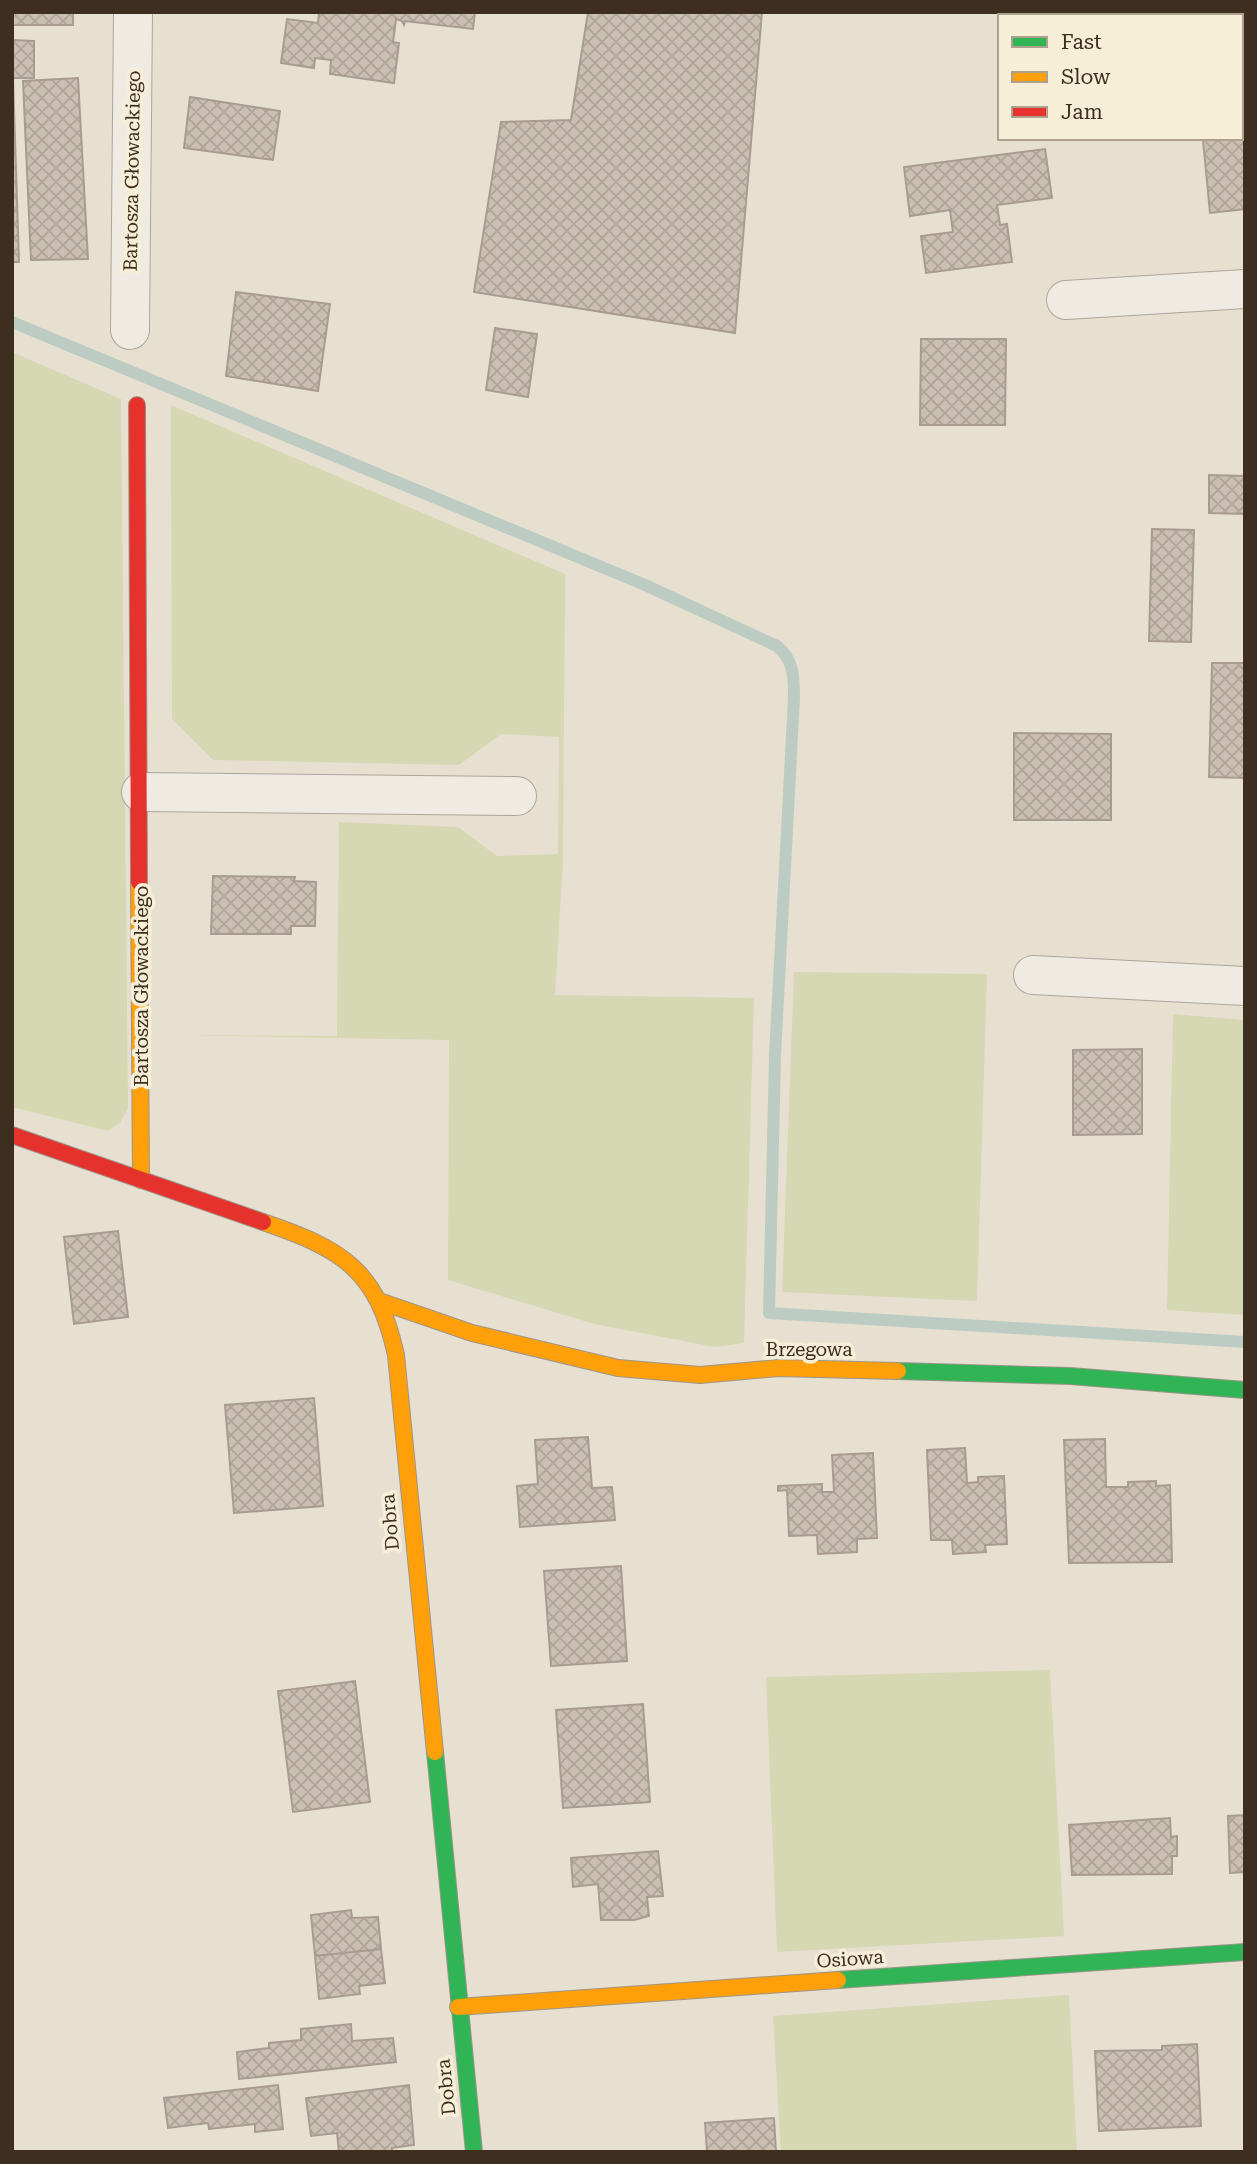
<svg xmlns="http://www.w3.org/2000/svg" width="1257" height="2164" viewBox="0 0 1257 2164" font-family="'Roboto Serif',serif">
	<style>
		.grass { fill: #d6d7b3 }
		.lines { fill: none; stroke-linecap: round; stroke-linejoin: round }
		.stream { stroke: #bcccc2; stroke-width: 12 }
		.building { fill: url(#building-cross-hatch); stroke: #a89c90; stroke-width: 2 }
		.street-casing { stroke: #ada599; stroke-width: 40 }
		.fast-casing { stroke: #9c958a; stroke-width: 18 }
		.slow-casing { stroke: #9c958a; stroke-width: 18 }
		.jam-casing { stroke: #9c958a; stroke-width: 18 }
		.street { stroke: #efebe3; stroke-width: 38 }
		.fast { stroke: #30b455; stroke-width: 16 }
		.slow { stroke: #ff9f0a; stroke-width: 16 }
		.jam { stroke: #e5322d; stroke-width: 16 }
		.labels { text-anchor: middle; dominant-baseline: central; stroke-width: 7; stroke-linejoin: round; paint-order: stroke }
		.street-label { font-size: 19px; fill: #3d2e20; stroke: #f7eed8 }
	</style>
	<defs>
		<pattern id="building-cross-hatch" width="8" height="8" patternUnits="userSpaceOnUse" patternTransform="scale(1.75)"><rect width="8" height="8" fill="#cbbfb2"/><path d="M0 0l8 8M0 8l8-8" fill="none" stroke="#afa499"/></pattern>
	</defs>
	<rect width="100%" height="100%" fill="#e7e0d1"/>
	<path class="grass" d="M12,352l109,47 7,709 -8,15 -12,8 -96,-24z
		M171,405l394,169 -2,286 -8,135 199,3 -10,345 -29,4 -121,-23 -146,-44 1,-240 -274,-5 162,1 2,-214 119,5 39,29 61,-2 1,-117 -58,-3 -42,31 -246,-5 -41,-41z
		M794,972l193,2 -10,327 -195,-9z
		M1173,1014l72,6v295l-78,-5z
		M1050,1670l14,266 -287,16 -11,-275z
		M1069,1995l8,157h-296l-8,-136z"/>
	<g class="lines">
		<path class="stream" d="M12,322l633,263 132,61c17,14 17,31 17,52l-19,358 -6,257 476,29"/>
	</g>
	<path class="building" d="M12,12h61v13h-61z
		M319,12h156l-2,17 -68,-8 -1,4 -2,-4 -6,-2 -3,23 6,1 -5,40 -64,-9 1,-14 -16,-2 -1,10 -33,-5 6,-44 31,4z
		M588,12h174l-27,321 -261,-41 27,-170 70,-2z
		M1064,12h48v4h-48z
		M12,40l22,1v37h-22z
		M12,78h1l6,184h-7z
		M78,78l10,181 -57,1 -8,-179z
		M190,97l90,14 -7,49 -89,-12z
		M1241,136h4v73l-35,4 -7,-73z
		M1045,149l7,49 -55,7 3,20 7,-1 5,38 -86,11 -5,-37 32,-4 -3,-22 -40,6 -6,-49z
		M236,292l94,12 -12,87 -92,-15z
		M495,328l42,6 -9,63 -42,-7z
		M921,339h85l-1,86h-85z
		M1209,475l36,1v38l-36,-1z
		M1152,529l42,1 -3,112 -42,-1z
		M1212,663h33v115l-36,-1z
		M1014,733l97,1v86h-97z
		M213,876l82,1 -1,4 22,1 -1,44h-24v8h-80z
		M1142,1049v85l-69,1v-85z
		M118,1231l10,86 -54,7 -10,-87z
		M314,1398l9,108 -89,7 -9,-108z
		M588,1437l4,51 20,-1 3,33 -95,7 -3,-41 21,-2 -3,-44z
		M1105,1439l1,48h22v-5l28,-1v5l14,-1 2,77 -103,1 -5,-123z
		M965,1448l2,35 11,-1v-5l26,-1 3,68 -22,1 1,7 -33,2 -1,-14h-21l-4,-90z
		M873,1453l4,85 -20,1v13l-39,2 -1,-19 -28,1 -2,-46 -9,1v-5l44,-2v8h12l-2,-37z
		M621,1566l6,95 -76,5 -7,-95z
		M355,1681l15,121 -77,10 -15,-121z
		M643,1704l7,98 -87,6 -7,-98z
		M1245,1815v57l-15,1 -2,-57z
		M1170,1818l1,19 6,-1v20h-5v18l-100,1 -3,-50z
		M658,1851l5,45 -16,1 2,19 -15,4h-33l-3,-36 -25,3 -2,-29z
		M351,1910l1,8 26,-1 3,32 -66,7 -4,-41z
		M381,1949l4,34 -26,3 1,8 -41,5 -4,-43z
		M351,2024l1,17 41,-3 3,24 -157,17 -2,-27 32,-4v-5l32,-3v-11z
		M1197,2044l4,82 -102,5 -4,-80 67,-1v-4z
		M278,2085l5,44 -28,3v-8l-46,5 -1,-6 -40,5 -4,-30z
		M409,2085l5,60 -22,3v4h-53l-2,-19 -26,3 -5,-38z
		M774,2118l2,34h-69l-2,-29z"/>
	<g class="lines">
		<g class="street-casing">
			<path id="street" d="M1066,300l179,-11
				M130,330l3,-318
				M141,792l376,4
				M1033,975l212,11"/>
		</g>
		<g class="fast-casing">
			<path id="fast" d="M898,1371l172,5 175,14
				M435,1752l39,400
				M838,1980l407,-28"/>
		</g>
		<g class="slow-casing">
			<path id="slow" d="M139,882l2,298
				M263,1222c79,27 114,47 133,133l39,397
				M382,1302l90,31 146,35 82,7 78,-7 120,3
				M458,2007l380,-27"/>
		</g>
		<g class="jam-casing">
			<path id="jam" d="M137,405l2,477
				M12,1135l251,87"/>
		</g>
		<use href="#street" class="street"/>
		<use href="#fast" class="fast"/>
		<use href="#slow" class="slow"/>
		<use href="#jam" class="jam"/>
	</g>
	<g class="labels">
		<g class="street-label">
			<text transform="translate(132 171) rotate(-89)">Bartosza Głowackiego</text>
			<text transform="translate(141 986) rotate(-90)">Bartosza Głowackiego</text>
			<text x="809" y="1349">Brzegowa</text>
			<text transform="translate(390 1522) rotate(-95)">Dobra</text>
			<text transform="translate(850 1959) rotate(-4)">Osiowa</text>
			<text transform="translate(446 2087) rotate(-96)">Dobra</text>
		</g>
	</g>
	<rect width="1257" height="2164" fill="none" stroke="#3d2e20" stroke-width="28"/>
	<rect x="998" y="14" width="245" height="126" fill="#f7eed8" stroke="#ada18e" stroke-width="2"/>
	<rect x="1012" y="37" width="35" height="10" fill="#30b455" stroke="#ada18e" stroke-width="2"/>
	<text x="1061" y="49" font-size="21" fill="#3d2e20">Fast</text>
	<rect x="1012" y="72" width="35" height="10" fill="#ff9f0a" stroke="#ada18e" stroke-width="2"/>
	<text x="1061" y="84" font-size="21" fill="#3d2e20">Slow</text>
	<rect x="1012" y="107" width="35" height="10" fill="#e5322d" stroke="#ada18e" stroke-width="2"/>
	<text x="1061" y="119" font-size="21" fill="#3d2e20">Jam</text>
</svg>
